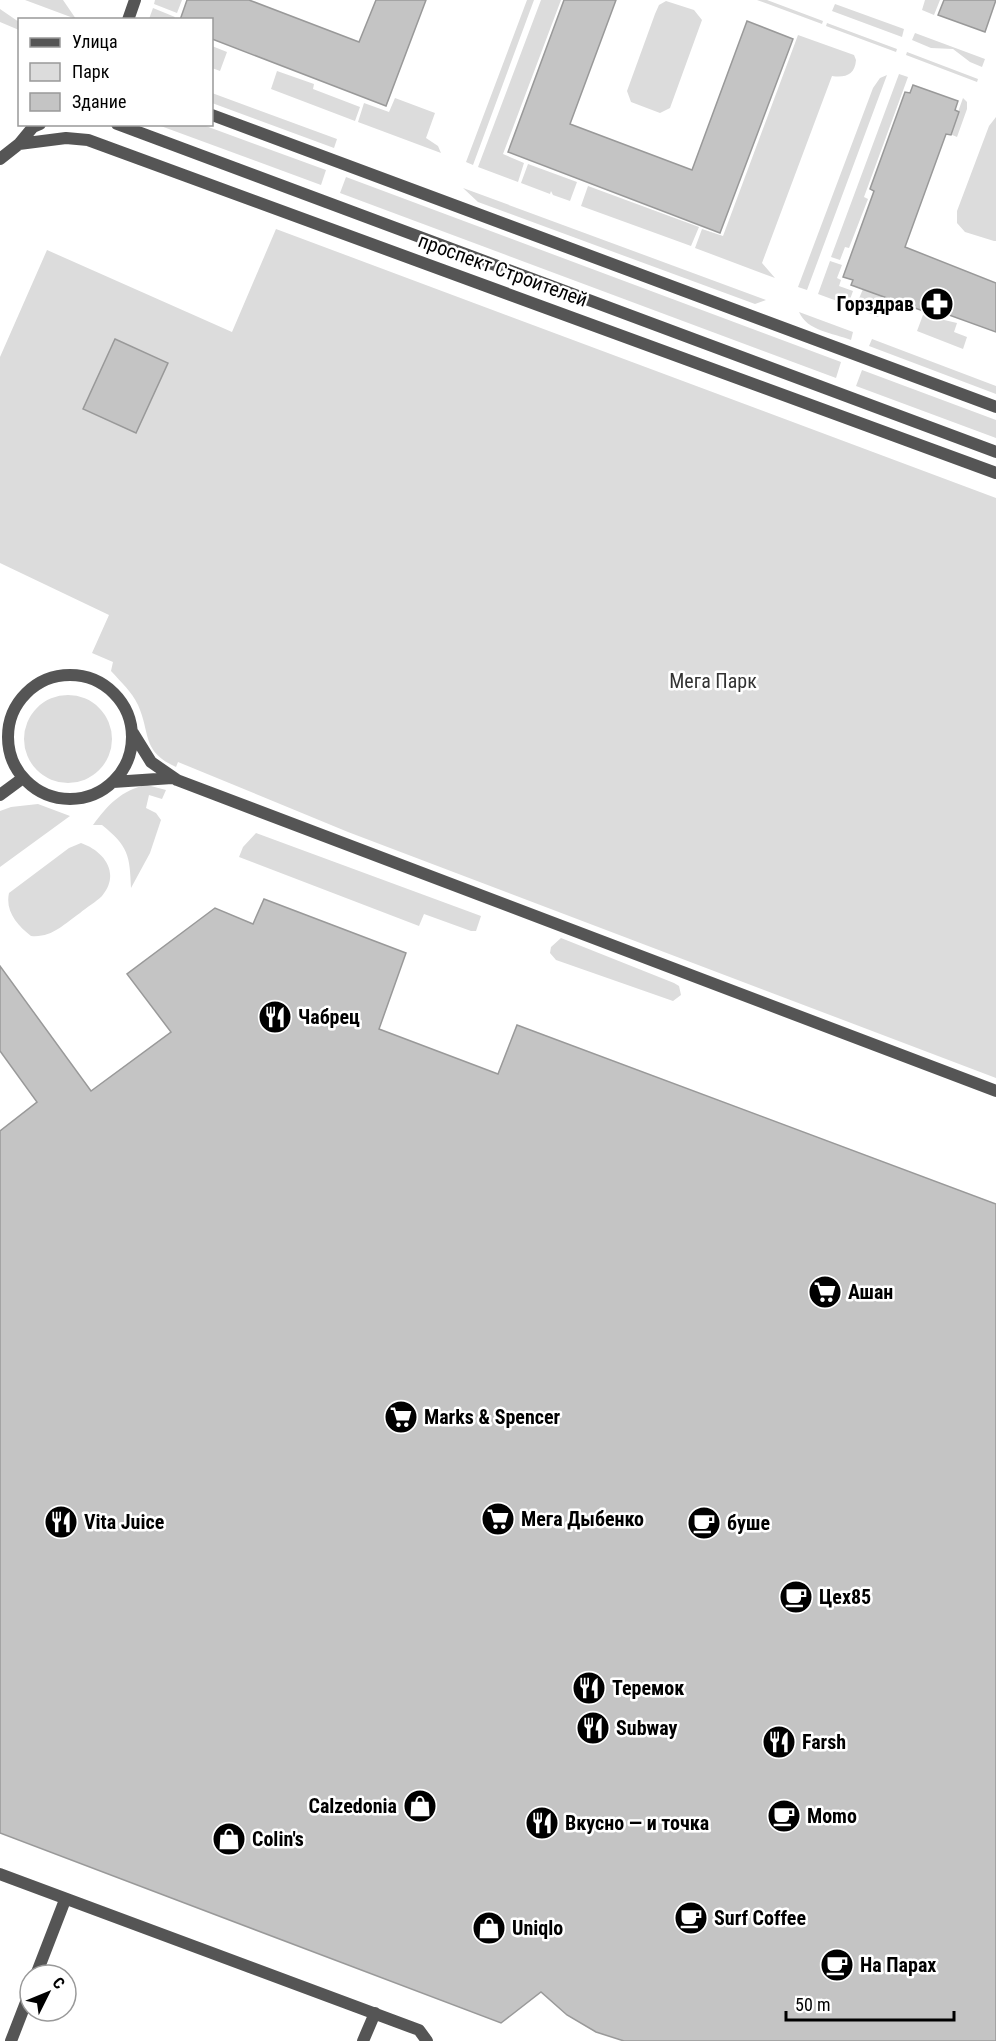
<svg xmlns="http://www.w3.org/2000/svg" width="996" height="2041" viewBox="0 0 996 2041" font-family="'Roboto Condensed',sans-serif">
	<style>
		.green { fill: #dcdcdc }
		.building { fill: #c4c4c4; stroke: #999; stroke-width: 1.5 }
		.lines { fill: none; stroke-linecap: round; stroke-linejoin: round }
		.minor { stroke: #555; stroke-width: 12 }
		.tertiary { stroke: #555; stroke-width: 12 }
		.labels { text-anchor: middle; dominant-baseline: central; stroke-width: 5; stroke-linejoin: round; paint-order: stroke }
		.street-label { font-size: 20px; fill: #000; stroke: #fff }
		.poi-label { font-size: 20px; font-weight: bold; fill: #000; stroke: #fff; text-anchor: start }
		.park-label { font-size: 20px; fill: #333; stroke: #fff }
	</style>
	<rect width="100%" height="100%" fill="#fff"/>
	<path class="green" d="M25,0h38l13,19z
		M155,0h27l-5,13 -23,-9z
		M527,0h7l-61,165 -7,-3z
		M541,0h20l-58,154 21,9 -6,19 -40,-15z
		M757,0h10l56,21 -1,3z
		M925,0h15l-6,15 -12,-5z
		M666,1l28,9 8,10 -32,88 -10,5 -29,-11 -4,-11 28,-77 4,-9z
		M835,4l69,25 -2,8 -70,-26z
		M153,8l22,9 -1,2h-25z
		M0,9l19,13v8l-19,-8z
		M827,23l70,26 -1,3 -70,-26z
		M915,33l70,26 -3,8 -12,-5 -17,-13 -22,-1 -19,-8z
		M798,35l56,20 2,5c-1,15 -11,18 -24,16l-70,187 13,15 -80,-30 7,-19 21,7z
		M212,46l15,6 -7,19 -8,-3z
		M907,52l71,27 -1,3 -71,-27z
		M277,71l37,13 -1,5 47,18 -5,14 -84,-32z
		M899,74l9,3 -44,120 4,2 -19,49 -4,-1 -5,13 -9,-3z
		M887,75l-80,215 -9,-3 75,-199 7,-10z
		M212,93l125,46 -3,9 -122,-45z
		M395,98l40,15 -9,25 12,8 3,7 -83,-31 6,-19 25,9z
		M963,98l4,4v7l-10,28 -7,-3z
		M996,117v124h-2l-29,-9 -8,-9v-12l32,-85z
		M158,125h45l123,45 -5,15z
		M528,164l49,18 -7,19 -17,-6 -2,-4 -1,3 -29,-11z
		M346,177l495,185 -5,16 -496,-185z
		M588,186l111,41 -8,19 -110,-40z
		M463,188l303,112 -11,4 -277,-102z
		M276,229l720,269v580l-648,-246 -170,-70 -2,5c-35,-16 -25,-33 -38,-62 -6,-13 -17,-23 -27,-34l2,-9 -21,-9 17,-38 -109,-52v-206l47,-107 185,82z
		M830,261l12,4 -5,13 4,2 -2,6 14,5 -5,14 -30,-11z
		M863,289l23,8 -8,20 -23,-9z
		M799,312l54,20 -2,8c-18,-7 -44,-9 -52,-28z
		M923,315l34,8 -3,9 13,5 -4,12 -46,-18z
		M872,339l124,47v8l-127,-48z
		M862,370l134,50v18l-140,-52z
		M24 739a44 44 0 1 1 88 0a44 44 0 1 1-88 0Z
		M147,785l19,5 -4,9 -13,-4 -3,13 10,5 5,7 -11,33 -19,35c-1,-33 -3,-42 -29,-63h-9c15,-20 28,-35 54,-40z
		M38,804l32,12 -70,51v-56l11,-4z
		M256,833l225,83 -5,15h-5l-47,-17 -5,12 -180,-69 4,-10z
		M81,843c23,8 40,30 21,53 -6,6 -15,11 -22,17 -16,11 -28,25 -49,23 -14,-11 -26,-25 -22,-43l60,-45z
		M561,938l113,45 5,3 2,9 -8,6 -117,-41 -6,-7 1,-6z"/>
	<path class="building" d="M187,0h62l110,42 17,-42h50l-40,106 -174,-67v-19h-32z
		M564,0h52l-46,124 122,46 55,-149 46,18 -73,194 -212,-81z
		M944,0h52l-11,32 -47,-17z
		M913,85l45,16 -3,9 4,2 -8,23 -5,-1 -41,113 91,36v49l-69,-25 -1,5 -53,-19 -22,-8 2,-5 -10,-3 31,-86 -4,-2 35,-97 5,1z
		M115,339l53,24 -32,70 -53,-24z
		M264,899l142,54 -27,76 119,45 19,-49 479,179v837h-372l-28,-9 -29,-17 -26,-23 -40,31 -501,-190v-702l37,-29 -37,-51v-85l91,125 80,-59 -44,-58 88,-66 38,16z"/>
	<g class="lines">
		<path class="minor" d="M128,20l7,-20
			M212,115l784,292
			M8 737a62 62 0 1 1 124 0a62 62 0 1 1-124 0Z
			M133,733l18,29 26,18 819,311
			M113,782l59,-4
			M0,795l23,-17
			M0,1874l419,156 8,11
			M36,1975l29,-75
			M11,2041l19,-49
			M363,2041l12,-28"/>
		<path class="tertiary" d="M117,124l879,328
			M19,144l47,-6 22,2 908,333
			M0,159l19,-15 14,-17 7,-3"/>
	</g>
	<defs>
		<g id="pharmacy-disc" transform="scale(1.725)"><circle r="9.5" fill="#000" stroke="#fff"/><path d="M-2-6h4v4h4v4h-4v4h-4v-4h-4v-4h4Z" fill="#fff"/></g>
		<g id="restaurant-disc" transform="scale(1.725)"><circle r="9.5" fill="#000" stroke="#fff"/><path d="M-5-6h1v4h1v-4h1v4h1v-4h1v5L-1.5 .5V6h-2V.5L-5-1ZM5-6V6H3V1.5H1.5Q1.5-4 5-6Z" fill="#fff"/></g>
		<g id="supermarket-disc" transform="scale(1.725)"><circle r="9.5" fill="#000" stroke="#fff"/><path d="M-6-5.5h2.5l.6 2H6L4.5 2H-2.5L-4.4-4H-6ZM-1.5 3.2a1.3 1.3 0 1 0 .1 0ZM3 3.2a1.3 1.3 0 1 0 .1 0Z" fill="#fff"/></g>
		<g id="cafe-disc" transform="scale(1.725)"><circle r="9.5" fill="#000" stroke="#fff"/><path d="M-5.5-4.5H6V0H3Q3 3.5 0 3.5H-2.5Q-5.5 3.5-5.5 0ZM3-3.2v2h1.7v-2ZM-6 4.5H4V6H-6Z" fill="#fff"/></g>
		<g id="shop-disc" transform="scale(1.725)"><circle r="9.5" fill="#000" stroke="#fff"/><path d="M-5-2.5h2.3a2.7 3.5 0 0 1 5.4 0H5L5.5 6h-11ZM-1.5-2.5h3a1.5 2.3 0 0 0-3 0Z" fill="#fff"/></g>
	</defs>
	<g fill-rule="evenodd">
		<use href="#pharmacy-disc" x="937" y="304"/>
		<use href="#restaurant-disc" x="275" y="1017"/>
		<use href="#supermarket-disc" x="825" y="1292"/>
		<use href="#supermarket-disc" x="401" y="1417"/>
		<use href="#supermarket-disc" x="498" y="1519"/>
		<use href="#restaurant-disc" x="61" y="1522"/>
		<use href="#cafe-disc" x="704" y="1523"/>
		<use href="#cafe-disc" x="796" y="1597"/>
		<use href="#restaurant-disc" x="589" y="1688"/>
		<use href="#restaurant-disc" x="593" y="1728"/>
		<use href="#restaurant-disc" x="779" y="1742"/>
		<use href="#shop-disc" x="420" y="1806"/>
		<use href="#cafe-disc" x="784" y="1816"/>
		<use href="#restaurant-disc" x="542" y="1823"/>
		<use href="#shop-disc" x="229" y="1839"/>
		<use href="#cafe-disc" x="691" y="1918"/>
		<use href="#shop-disc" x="489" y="1928"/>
		<use href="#cafe-disc" x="837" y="1965"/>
	</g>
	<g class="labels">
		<g class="street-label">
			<text transform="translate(503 270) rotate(20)">проспект Строителей</text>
		</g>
		<g class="poi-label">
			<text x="914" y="304" text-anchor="end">Горздрав</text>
			<text x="298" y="1017">Чабрец</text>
			<text x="848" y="1292">Ашан</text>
			<text x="424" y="1417">Marks &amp; Spencer</text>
			<text x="521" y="1519">Мега Дыбенко</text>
			<text x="84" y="1522">Vita Juice</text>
			<text x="727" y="1523">буше</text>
			<text x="819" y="1597">Цех85</text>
			<text x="612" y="1688">Теремок</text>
			<text x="616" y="1728">Subway</text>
			<text x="802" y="1742">Farsh</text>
			<text x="397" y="1806" text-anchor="end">Calzedonia</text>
			<text x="807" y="1816">Momo</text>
			<text x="565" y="1823">Вкусно — и точка</text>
			<text x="252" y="1839">Colin's</text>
			<text x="714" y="1918">Surf Coffee</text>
			<text x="512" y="1928">Uniqlo</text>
			<text x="860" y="1965">На Парах</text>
		</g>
		<g class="park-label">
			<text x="713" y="681">Мега Парк</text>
		</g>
	</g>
	<rect x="18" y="18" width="195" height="108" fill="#ffffff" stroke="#999999" stroke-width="1.5"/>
	<rect x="30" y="38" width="30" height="9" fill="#555555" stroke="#999999" stroke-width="1.5"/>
	<text x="72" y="48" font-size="18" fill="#000000">Улица</text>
	<rect x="30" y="63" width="30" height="18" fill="#dcdcdc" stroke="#999999" stroke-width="1.5"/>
	<text x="72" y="78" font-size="18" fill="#000000">Парк</text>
	<rect x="30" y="93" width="30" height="18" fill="#c4c4c4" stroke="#999999" stroke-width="1.5"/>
	<text x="72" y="108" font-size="18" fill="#000000">Здание</text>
	<g transform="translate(48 1993) rotate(47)"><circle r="28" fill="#ffffff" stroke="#999999" stroke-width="1.5"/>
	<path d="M0-4.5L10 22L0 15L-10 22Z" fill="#000000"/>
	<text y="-9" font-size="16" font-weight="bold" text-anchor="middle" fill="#000000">С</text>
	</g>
	<path d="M786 2011v9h168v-9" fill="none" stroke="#000000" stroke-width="3"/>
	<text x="795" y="2011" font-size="18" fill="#000000" stroke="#ffffff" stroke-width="4.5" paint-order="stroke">50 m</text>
</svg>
